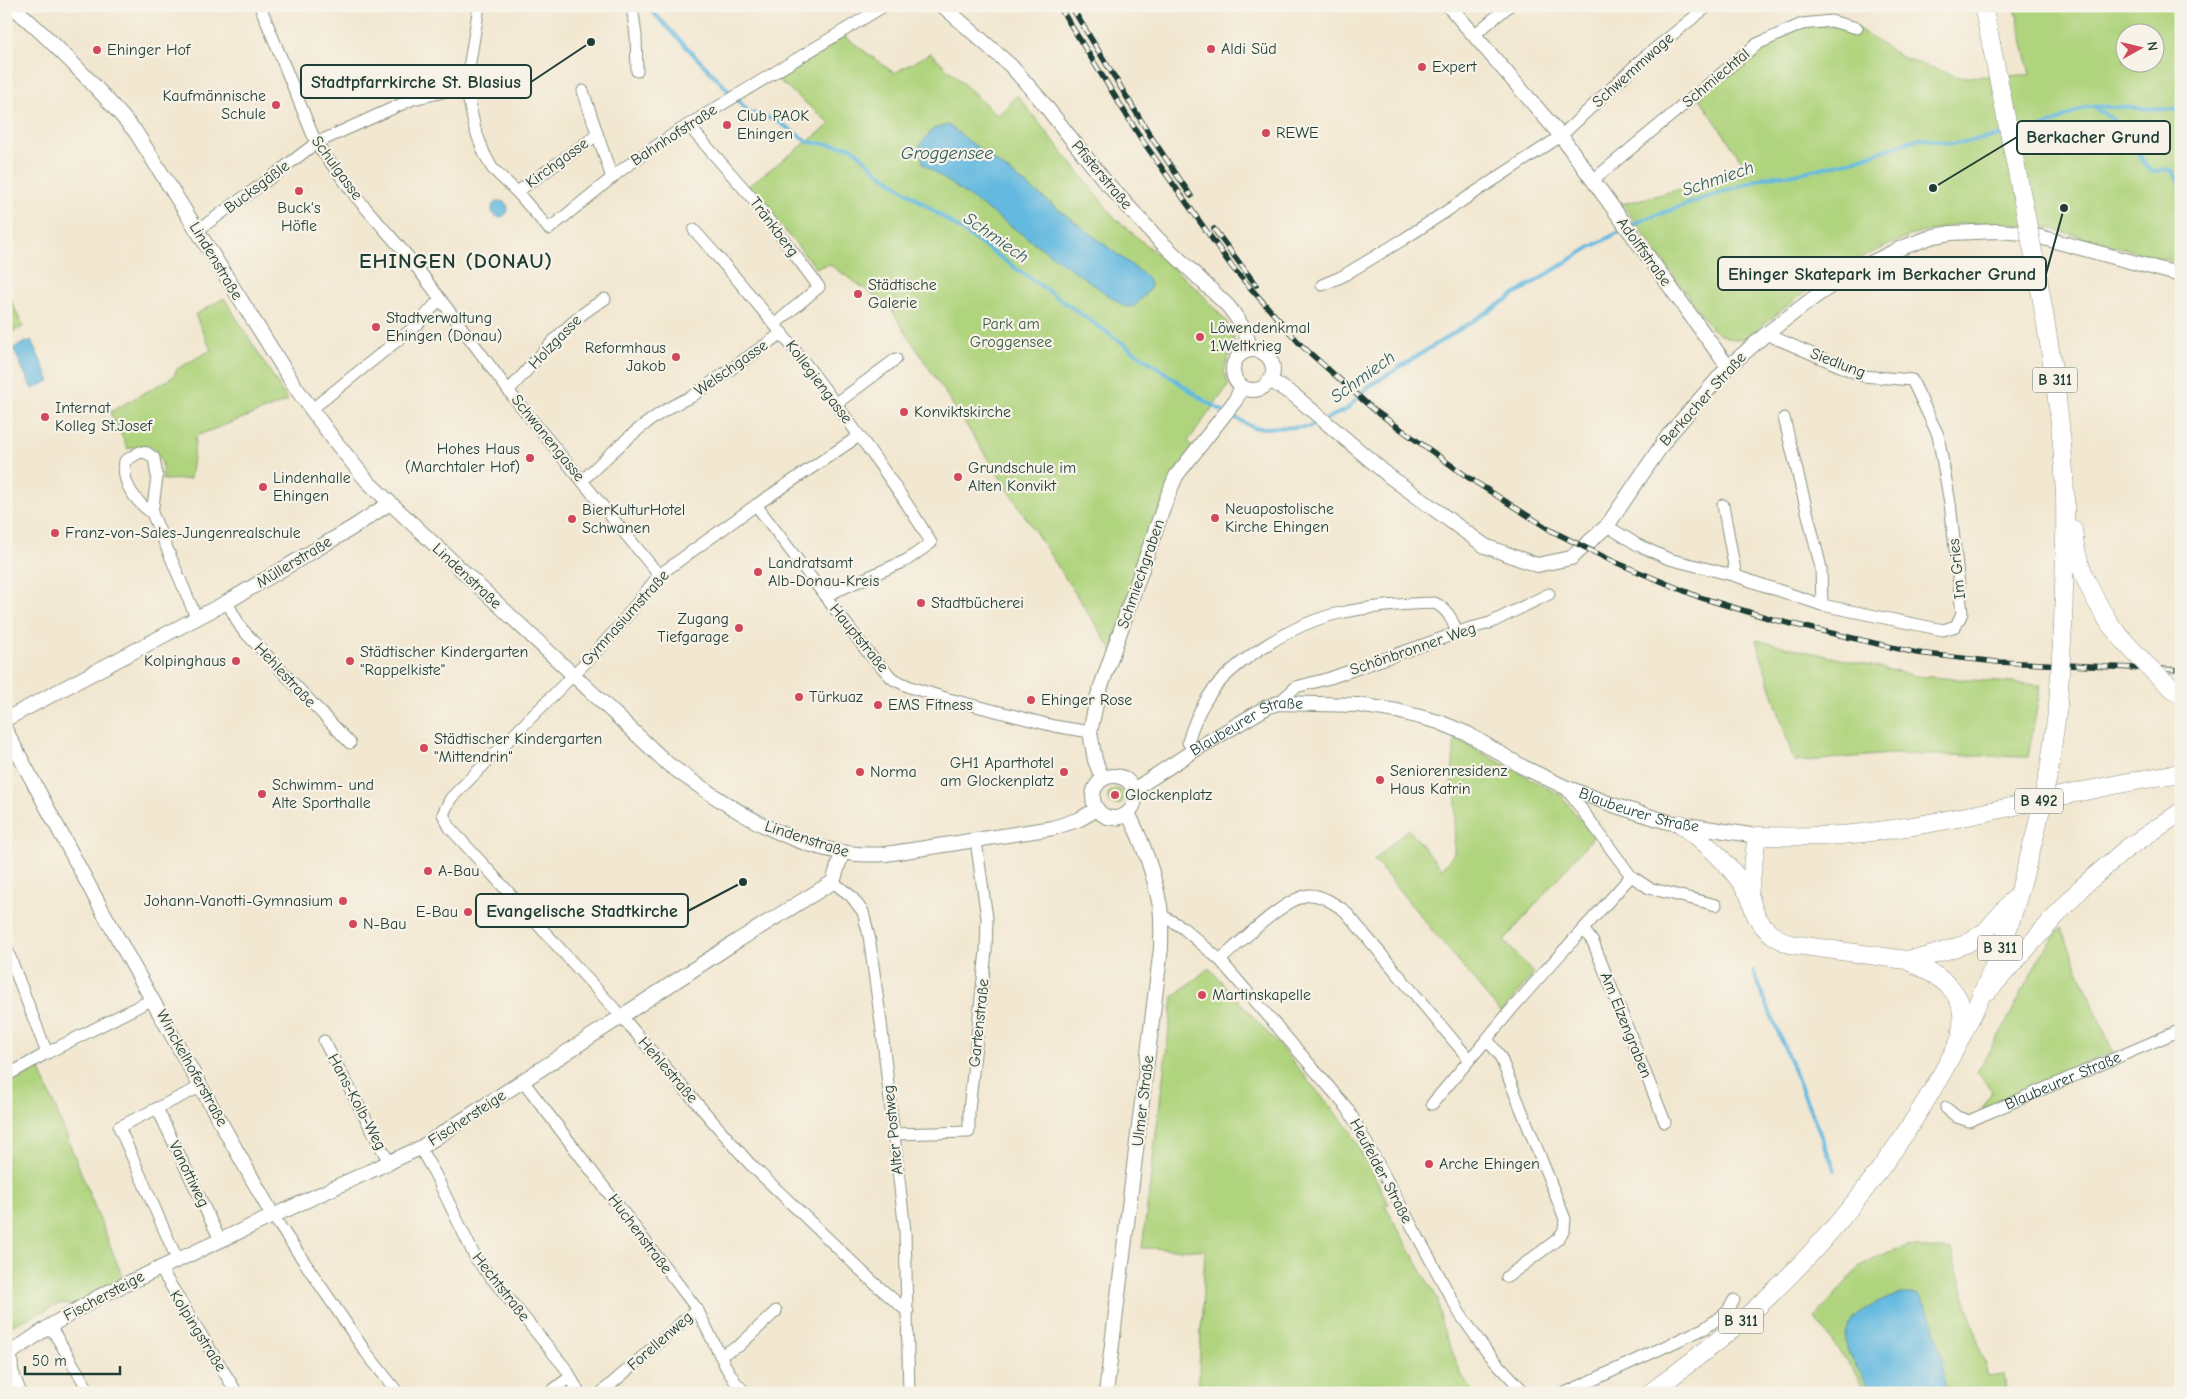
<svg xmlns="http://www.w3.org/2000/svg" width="2187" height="1399" viewBox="0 0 2187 1399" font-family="'Comic Neue',sans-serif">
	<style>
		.green { fill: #b0d47e; stroke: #688859; fill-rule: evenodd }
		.water { fill: #64b9e0; stroke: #427b8a }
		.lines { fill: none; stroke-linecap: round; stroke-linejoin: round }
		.stream { stroke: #64b9e0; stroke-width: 4 }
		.minor-casing { stroke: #889282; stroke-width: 13 }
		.tertiary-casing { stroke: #889282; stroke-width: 16 }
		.primary-casing { stroke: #889282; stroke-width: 19 }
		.minor { stroke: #fff; stroke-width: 11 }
		.tertiary { stroke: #fff; stroke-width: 14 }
		.primary { stroke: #fff; stroke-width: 18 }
		.rail-casing { stroke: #1f3d34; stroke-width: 5.5 }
		.rail { stroke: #f7f3e8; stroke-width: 4; stroke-dasharray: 11; stroke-linecap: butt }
		.primary-bridge-casing { stroke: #889282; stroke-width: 19; stroke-linecap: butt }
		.primary-bridge { stroke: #fff; stroke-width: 18 }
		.poi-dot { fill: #d1495b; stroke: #f7f3e8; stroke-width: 2 }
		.labels { text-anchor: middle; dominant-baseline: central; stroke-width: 4.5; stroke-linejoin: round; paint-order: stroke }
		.shield { fill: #f7f3e8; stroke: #60746a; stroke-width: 1 }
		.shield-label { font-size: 15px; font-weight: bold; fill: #1f3d34 }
		.poi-label { font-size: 16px; fill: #1f3d34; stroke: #f7f3e8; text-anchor: start }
		.street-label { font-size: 16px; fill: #1f3d34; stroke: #f7f3e8 }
		.park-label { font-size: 16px; fill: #3c5b43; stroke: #f7f3e8 }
		.water-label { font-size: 18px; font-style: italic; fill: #305c5f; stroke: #f7f3e8 }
		.district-label { font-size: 21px; font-weight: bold; letter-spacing: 1px; fill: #1f3d34; stroke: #f7f3e8 }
		.leader { fill: none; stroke: #1f3d34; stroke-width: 2 }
		.callout-dot { fill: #1f3d34; stroke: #f7f3e8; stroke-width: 2 }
		.callout { fill: #f7f3e8; stroke: #1f3d34; stroke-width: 2 }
		.callout-label { font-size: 18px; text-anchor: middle; font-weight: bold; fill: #1f3d34 }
	</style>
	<rect width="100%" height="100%" fill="#f7f3e8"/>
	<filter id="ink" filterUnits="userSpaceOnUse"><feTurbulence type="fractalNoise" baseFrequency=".02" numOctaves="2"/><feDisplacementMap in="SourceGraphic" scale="10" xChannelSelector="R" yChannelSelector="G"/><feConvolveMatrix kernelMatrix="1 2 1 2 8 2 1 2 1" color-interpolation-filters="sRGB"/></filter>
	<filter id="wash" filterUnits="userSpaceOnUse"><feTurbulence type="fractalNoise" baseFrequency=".0096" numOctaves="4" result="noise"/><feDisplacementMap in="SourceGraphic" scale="20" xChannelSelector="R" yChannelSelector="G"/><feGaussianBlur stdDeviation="1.12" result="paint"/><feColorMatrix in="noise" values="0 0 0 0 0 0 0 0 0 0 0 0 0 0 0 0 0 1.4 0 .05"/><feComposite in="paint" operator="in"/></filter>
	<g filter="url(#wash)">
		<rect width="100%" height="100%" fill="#f2e7d0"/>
		<path class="green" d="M2015,6h166v258l-132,-36 -37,-4h-55l-48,12 -51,23 -36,20 -75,58c-14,5 -24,0 -36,-9l-89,-124 127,-32 -52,-78 60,-50 45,-20 55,4 44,29 58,20 71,-2zM2124,32h30v30h-30z
			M844,36l50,37 37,-20 67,63 19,-21 97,122 85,74 27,30 8,18 -10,34 5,12 -41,56 8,8 -20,27 -62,177 -226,-348 -59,-41 -13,4 -68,-82 83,-62 -54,-45zM948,125l199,152 -214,-148z
			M6,289l17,38 -17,7z
			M224,298l64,103 -92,35 -6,43 -27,1 -1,-17 -7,-15 -11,-3 -16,4 -18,-37 63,-35 4,-8 34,-19 -16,-35z
			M1756,640l160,36 125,9 -13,72 -138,-3 -96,8z
			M1455,738l107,58 31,41 -89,104 30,32 -33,40 -127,-153 34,-31 34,40 12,-16 2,-56 -5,-9z
			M1108 797a8 8 0 1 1 16 0a8 8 0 1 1-16 0Z
			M2061,928l52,124 -131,58 10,-19 -15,-19 27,-45 35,-69z
			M1209,968l68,75 73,87 39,74 -4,2 53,94 4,26 20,50 13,17h-277l7,-143 -63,-2 31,-251z
			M39,1067l86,216 -46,25 -18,-5 -55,25v-242z
			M1908,1246l43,4 37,126 16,-2 3,19h-141l-12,-22 -39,-53 45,-52 29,-14z"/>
		<path class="water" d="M948,125l199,152 4,10 -16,19 -10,1 -202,-143 -3,-19 13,-16z
			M492 209a8 8 0 1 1 16 0a8 8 0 1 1-16 0Z
			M31,340l19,41 -18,8 -19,-41z
			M1901,1294h16c23,26 24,66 30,99h-74c-7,-13 -16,-24 -23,-37 -18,-36 25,-54 51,-62z"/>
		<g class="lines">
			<path class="stream" d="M647,6l103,107 26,7 32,22 44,5 25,24 331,232 15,8
				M2094,107c8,6 18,11 25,18 11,11 24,42 34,47l12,-3 8,2 8,14
				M2014,134l26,-5 48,-23 93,4
				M1229,414l25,14 55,-1 11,-5
				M1326,419l21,-10 21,-22 221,-139 53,-28 124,-43 29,-3 61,-14 63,-22 34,6 51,-9
				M1753,971l82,199"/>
		</g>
	</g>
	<g filter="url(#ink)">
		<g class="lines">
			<g class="minor-casing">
				<g id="minor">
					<path d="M260,6l56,137 41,55 55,63 102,137 145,177"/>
					<path d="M479,6l-13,81 9,42 9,24 8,15 25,24 32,37 75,-61 51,-35 209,-127"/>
					<path d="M632,6l4,30 1,35"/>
					<path d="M1474,35l35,-29"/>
					<path d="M583,91l29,87"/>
					<path d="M688,125l65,74 66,88 -44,37"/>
					<path d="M1593,180l164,-136 45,-20 29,-3 26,7"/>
					<path d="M517,192l80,-57"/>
					<path d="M198,230l71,-51 47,-36 97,-44 53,-12"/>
					<path d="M694,230c61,68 116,137 169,211 24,34 48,66 68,102l-24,17 -82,36"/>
					<path d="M1322,285l19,-8 63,-38 157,-103 81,-77 66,-53"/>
					<path d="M509,390c29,-31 58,-70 96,-91"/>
					<path d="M837,403l59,-44"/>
					<path d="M312,409l106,-85 22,-25"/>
					<path d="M1784,418l37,150 1,37"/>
					<path d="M859,436l-103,69 -97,70 -39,50 -26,29 -143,144 -8,16 7,14 172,189 127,146 124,119 35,30"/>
					<path d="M583,480c30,-29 68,-67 108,-83l91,-64"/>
					<path d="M756,505l113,149 24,25 17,8 35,11 109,28 36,6"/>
					<path d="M1723,505l13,71"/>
					<path d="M152,513c-17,-12 -31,-30 -27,-52l15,-9 7,1 7,5 3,19 -5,36 44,104"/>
					<path d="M1607,526l31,19 31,14 67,17 86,29 121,25 13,-4 6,-13 -12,-110 -12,-68 -26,-55 -49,-4 -97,-42"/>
					<path d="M227,602l14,26 109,115"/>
					<path d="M1278,703l18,-16 34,-9 141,-50 19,-5 59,-29"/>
					<path d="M1193,751l-5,-9c4,-15 10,-29 18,-42 23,-38 91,-78 134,-87 31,-7 64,-9 95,-10 13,7 17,16 22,30l14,-5"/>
					<path d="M1565,787l66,89 18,12 67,17"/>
					<path d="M833,882l18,14 12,16 6,24 12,87 24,208 4,162"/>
					<path d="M1161,915l21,12 38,33 128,149 112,205 27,38 38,41"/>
					<path d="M1584,930l9,12 72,180"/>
					<path d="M6,947l41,106 106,-54"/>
					<path d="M1220,960c20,-17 65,-63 90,-65 12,0 25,9 35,16l124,148"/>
					<path d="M324,1041l66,123"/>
					<path d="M6,1076l41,-23"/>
					<path d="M523,1081l174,228 29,58 10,16 10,10"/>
					<path d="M1432,1104l55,-65"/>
					<path d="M157,1108l63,132"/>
					<path id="s1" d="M1946,1108l11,9 12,4 212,-91"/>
					<path d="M894,1134l75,-2v-22l17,-159 1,-33 -11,-77"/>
					<path d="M420,1148l15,26 41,85 91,111 12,23"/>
					<path d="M273,1216l92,135 33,42"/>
					<path d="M177,1259l-58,-132 83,-41"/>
					<path d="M160,1268l77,125"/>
					<path d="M1507,1277l51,-38 6,-9 1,-11 -65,-163 -13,-17c45,-57 96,-108 144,-163"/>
					<path d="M50,1326l36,60 1,7"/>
					<path d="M720,1355l19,-9 37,-35"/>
					<path d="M549,1393l21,-16"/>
					<path d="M601,1393l96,-84"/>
					<path d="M1565,1393l140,-65 22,-16 7,-12"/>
				</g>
			</g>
			<g class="tertiary-casing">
				<g id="tertiary">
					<path d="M12,6c44,38 85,81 123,125l161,257 38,52 34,42 300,282c63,45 137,97 218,90l167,-26 27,-9 17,-10"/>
					<path d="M943,6l68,60 29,33 64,81 53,58 71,68c11,14 20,27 22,44"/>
					<path d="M1449,6l112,130 167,231"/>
					<circle cx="1253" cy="370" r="20"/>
					<path d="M1270,380l25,16 94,80 96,70 52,19 34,-7 36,-32 61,-90 60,-69 38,-33 50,-38 31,-21 54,-27 33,-12 17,-3 46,-2 28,2 156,42"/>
					<path d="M6,719l221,-117 125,-74 38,-25"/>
					<path d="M6,731l96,179 171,306"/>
					<circle cx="1114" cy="797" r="21"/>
					<path d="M1102,778l-7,-18 -5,-28 8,-37 68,-195 10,-24 59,-75 7,-14"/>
					<path id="s2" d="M1135,789l58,-38 74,-44 11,-4 80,2 39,6 42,11 29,12 55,33 42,20 51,19 52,16 89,14"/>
					<path d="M10,1353l1,18 8,22"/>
					<path d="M6,1356l44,-30 50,-30 320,-148 317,-207 96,-59 9,-29"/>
					<path d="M1106,1393l55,-445c0,-14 1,-29 -1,-42 -6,-32 -17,-64 -32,-93"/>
				</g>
			</g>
			<g class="primary-casing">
				<path id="primary" d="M1983,6l8,37
					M2036,266c13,76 27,153 29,230 1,43 -1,87 -2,130
					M2073,530c3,35 18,64 37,94
					M2049,771l9,-66
					M1681,824c26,19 50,41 67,69 3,5 4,12 6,18 7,16 20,27 36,33l116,16 20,-3 40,-13 20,-13 27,-31
					M1749,894l8,-58c35,1 71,1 106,-3 107,-12 211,-44 318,-60
					M1906,960c31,15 64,30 55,71
					M1988,991l94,-104 44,-38 55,-37
					M1650,1393c41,-31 81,-61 118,-96 104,-100 185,-221 236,-357 13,-35 22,-72 32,-109"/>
			</g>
			<use href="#minor" class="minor"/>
			<use href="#tertiary" class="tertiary"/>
			<use href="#primary" class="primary"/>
			<g class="rail-casing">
				<path id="rail" d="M1059,6l83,134 90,127 69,78 73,65 95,68 83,53 58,29 89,37 76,23 142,33 80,9 184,8
					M1071,6l79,129 41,61
					M1214,229l42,56"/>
			</g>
			<use href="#rail" class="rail"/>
			<g class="primary-bridge-casing">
				<path id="primary-bridge" d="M1991,43l45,223
					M2110,624c21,26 43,50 71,71
					M2058,705l5,-79
					M2036,831l13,-60"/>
			</g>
			<use href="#primary-bridge" class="primary-bridge"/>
		</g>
	</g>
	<g class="poi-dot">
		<circle cx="1211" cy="49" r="5"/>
		<circle cx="97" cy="50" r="5"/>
		<circle cx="1422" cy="67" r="5"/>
		<circle cx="276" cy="105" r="5"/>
		<circle cx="727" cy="125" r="5"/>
		<circle cx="1266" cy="133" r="5"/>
		<circle cx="299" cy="191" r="5"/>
		<circle cx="858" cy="294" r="5"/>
		<circle cx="376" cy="327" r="5"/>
		<circle cx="1200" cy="337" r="5"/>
		<circle cx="676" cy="357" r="5"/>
		<circle cx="904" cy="412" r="5"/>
		<circle cx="45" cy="417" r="5"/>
		<circle cx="530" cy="458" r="5"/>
		<circle cx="958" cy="477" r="5"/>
		<circle cx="263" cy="487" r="5"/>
		<circle cx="1215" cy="518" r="5"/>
		<circle cx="572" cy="519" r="5"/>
		<circle cx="55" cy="533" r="5"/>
		<circle cx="758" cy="572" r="5"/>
		<circle cx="921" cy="603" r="5"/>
		<circle cx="739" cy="628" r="5"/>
		<circle cx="236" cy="661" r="5"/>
		<circle cx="350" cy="661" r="5"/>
		<circle cx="799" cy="697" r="5"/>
		<circle cx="1031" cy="700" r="5"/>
		<circle cx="878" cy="705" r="5"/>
		<circle cx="424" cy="748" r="5"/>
		<circle cx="860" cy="772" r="5"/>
		<circle cx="1064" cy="772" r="5"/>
		<circle cx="1380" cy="780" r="5"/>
		<circle cx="262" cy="794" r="5"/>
		<circle cx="1115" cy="795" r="5"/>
		<circle cx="428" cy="871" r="5"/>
		<circle cx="343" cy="901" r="5"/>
		<circle cx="468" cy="912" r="5"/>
		<circle cx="353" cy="924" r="5"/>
		<circle cx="1202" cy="995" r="5"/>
		<circle cx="1429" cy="1164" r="5"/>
	</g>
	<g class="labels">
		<g class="shield">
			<rect x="2032.5" y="367.5" width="45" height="25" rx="4"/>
			<rect x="2015" y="788.5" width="48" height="25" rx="4"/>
			<rect x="1977.5" y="935.5" width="45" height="25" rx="4"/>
			<rect x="1718.5" y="1308.5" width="45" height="25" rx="4"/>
		</g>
		<g class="shield-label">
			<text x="2055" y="380">B 311</text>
			<text x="2039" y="801">B 492</text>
			<text x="2000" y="948">B 311</text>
			<text x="1741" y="1321">B 311</text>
		</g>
		<g class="poi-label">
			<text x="1221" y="49">Aldi Süd</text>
			<text x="107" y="50">Ehinger Hof</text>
			<text x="1432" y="67">Expert</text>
			<text x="266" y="96" text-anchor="end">Kaufmännische<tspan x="266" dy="18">Schule</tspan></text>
			<text x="737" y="116">Club PAOK<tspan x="737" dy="18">Ehingen</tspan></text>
			<text x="1276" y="133">REWE</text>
			<text x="299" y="208" text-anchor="middle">Buck's<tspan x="299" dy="18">Höfle</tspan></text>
			<text x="868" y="285">Städtische<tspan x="868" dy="18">Galerie</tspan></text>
			<text x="386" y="318">Stadtverwaltung<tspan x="386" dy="18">Ehingen (Donau)</tspan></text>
			<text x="1210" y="328">Löwendenkmal<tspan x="1210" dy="18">1.Weltkrieg</tspan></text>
			<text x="666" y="348" text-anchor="end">Reformhaus<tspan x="666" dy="18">Jakob</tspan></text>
			<text x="55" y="408">Internat<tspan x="55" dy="18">Kolleg St.Josef</tspan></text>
			<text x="914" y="412">Konviktskirche</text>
			<text x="520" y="449" text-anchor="end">Hohes Haus<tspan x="520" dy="18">(Marchtaler Hof)</tspan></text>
			<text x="968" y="468">Grundschule im<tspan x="968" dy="18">Alten Konvikt</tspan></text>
			<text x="273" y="478">Lindenhalle<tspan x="273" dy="18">Ehingen</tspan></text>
			<text x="1225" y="509">Neuapostolische<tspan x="1225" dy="18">Kirche Ehingen</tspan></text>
			<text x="582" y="510">BierKulturHotel<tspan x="582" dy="18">Schwanen</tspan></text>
			<text x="65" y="533">Franz-von-Sales-Jungenrealschule</text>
			<text x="768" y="563">Landratsamt<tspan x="768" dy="18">Alb-Donau-Kreis</tspan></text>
			<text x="931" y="603">Stadtbücherei</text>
			<text x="729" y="619" text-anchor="end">Zugang<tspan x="729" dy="18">Tiefgarage</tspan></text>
			<text x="360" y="652">Städtischer Kindergarten<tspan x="360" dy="18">"Rappelkiste"</tspan></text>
			<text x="226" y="661" text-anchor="end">Kolpinghaus</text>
			<text x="809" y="697">Türkuaz</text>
			<text x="1041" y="700">Ehinger Rose</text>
			<text x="888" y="705">EMS Fitness</text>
			<text x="434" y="739">Städtischer Kindergarten<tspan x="434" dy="18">"Mittendrin"</tspan></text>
			<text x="1054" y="763" text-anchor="end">GH1 Aparthotel<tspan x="1054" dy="18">am Glockenplatz</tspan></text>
			<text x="1390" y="771">Seniorenresidenz<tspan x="1390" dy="18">Haus Katrin</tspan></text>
			<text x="870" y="772">Norma</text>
			<text x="272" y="785">Schwimm- und<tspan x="272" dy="18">Alte Sporthalle</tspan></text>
			<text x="1125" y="795">Glockenplatz</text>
			<text x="438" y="871">A-Bau</text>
			<text x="333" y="901" text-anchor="end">Johann-Vanotti-Gymnasium</text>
			<text x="458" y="912" text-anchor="end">E-Bau</text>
			<text x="363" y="924">N-Bau</text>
			<text x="1212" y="995">Martinskapelle</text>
			<text x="1439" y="1164">Arche Ehingen</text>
		</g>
		<g class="street-label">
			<text transform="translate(1633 70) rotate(-42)">Schwemmwage</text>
			<text transform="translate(1716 78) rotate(-40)">Schmiechtal</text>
			<text transform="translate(674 135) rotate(-33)">Bahnhofstraße</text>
			<text transform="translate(557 163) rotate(-36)">Kirchgasse</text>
			<text transform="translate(337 168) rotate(54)">Schulgasse</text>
			<text transform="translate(1102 175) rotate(50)">Pfisterstraße</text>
			<text transform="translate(257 187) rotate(-37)">Bucksgäßle</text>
			<text transform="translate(774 227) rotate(53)">Tränkberg</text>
			<text transform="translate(1644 252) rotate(54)">Adolffstraße</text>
			<text transform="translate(216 261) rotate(59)">Lindenstraße</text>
			<text transform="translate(555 342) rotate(-46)">Holzgasse</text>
			<text transform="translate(1838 363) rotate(21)">Siedlung</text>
			<text transform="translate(731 368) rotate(-35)">Welschgasse</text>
			<text transform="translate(819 382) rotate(53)">Kollegiengasse</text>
			<text transform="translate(1703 399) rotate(-48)">Berkacher Straße</text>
			<text transform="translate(548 438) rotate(51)">Schwanengasse</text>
			<text transform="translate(294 562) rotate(-31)">Müllerstraße</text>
			<text transform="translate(1957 569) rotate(-96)">Im Gries</text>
			<text transform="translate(1141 574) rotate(-71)">Schmiechgraben</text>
			<text transform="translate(467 576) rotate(43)">Lindenstraße</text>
			<text transform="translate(625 618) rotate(-48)">Gymnasiumstraße</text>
			<text transform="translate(859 638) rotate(51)">Hauptstraße</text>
			<text transform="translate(1413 649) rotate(-19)">Schönbronner Weg</text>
			<text transform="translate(285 675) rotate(47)">Hehlestraße</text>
			<text stroke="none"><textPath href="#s2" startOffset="130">Blaubeurer Straße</textPath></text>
			<text stroke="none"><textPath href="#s2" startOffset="550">Blaubeurer Straße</textPath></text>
			<text transform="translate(807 839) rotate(18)">Lindenstraße</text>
			<text transform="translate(979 1023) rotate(-84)">Gartenstraße</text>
			<text transform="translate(1626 1025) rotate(68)">Am Elzengraben</text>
			<text transform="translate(192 1068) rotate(61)">Winckelhoferstraße</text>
			<text transform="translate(668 1070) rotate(49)">Hehlestraße</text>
			<text stroke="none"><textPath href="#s1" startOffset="129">Blaubeurer Straße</textPath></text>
			<text transform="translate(1143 1101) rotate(-83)">Ulmer Straße</text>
			<text transform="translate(357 1102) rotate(62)">Hans-Kolb-Weg</text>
			<text transform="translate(467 1118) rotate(-33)">Fischersteige</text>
			<text transform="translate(893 1130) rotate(-96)">Alter Postweg</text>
			<text transform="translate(1381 1171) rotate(62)">Heufelder Straße</text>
			<text transform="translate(189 1174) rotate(64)">Vanottiweg</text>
			<text transform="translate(640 1234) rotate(53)">Huchenstraße</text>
			<text transform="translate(501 1287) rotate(52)">Hechtstraße</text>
			<text transform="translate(104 1296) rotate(-28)">Fischersteige</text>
			<text transform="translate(198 1331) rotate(58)">Kolpingstraße</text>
			<text transform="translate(660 1341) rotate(-41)">Forellenweg</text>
		</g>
		<g class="park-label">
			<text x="1011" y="324">Park am<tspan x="1011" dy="18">Groggensee</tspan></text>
		</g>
		<g class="water-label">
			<text x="947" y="153">Groggensee</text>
			<text transform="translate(1718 179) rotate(-19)">Schmiech</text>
			<text transform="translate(996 238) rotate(35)">Schmiech</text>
			<text transform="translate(1363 377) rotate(-36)">Schmiech</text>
		</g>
		<g class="district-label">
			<text x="456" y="261">EHINGEN (DONAU)</text>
		</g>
	</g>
	<path class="leader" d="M591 42L531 82M1933 188L2017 137M2064 208L2046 274M743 882L688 911"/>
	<g class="callout-dot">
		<circle cx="591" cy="42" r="5"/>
		<circle cx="1933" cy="188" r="5"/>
		<circle cx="2064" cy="208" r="5"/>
		<circle cx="743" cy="882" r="5"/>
	</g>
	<g class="callout">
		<rect x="301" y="65" width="230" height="33" rx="5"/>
		<rect x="2017" y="121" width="153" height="33" rx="5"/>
		<rect x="1718" y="257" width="328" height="33" rx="5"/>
		<rect x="476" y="894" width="212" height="33" rx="5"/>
	</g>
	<g class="callout-label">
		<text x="416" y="88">Stadtpfarrkirche St. Blasius</text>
		<text x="2093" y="143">Berkacher Grund</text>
		<text x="1882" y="280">Ehinger Skatepark im Berkacher Grund</text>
		<text x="582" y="917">Evangelische Stadtkirche</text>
	</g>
	<rect width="2187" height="1399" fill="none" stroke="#f7f3e8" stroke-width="25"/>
	<g transform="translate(2140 48) rotate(82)"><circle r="24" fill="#f7f3e8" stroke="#a1aaa0"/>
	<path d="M0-4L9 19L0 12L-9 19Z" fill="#d1495b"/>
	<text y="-8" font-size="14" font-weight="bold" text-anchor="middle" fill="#1f3d34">N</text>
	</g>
	<path d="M25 1366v8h95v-8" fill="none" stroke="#1f3d34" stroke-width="2.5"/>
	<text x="32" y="1366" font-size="15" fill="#1f3d34" stroke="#f7f3e8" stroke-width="4" paint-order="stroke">50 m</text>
</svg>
